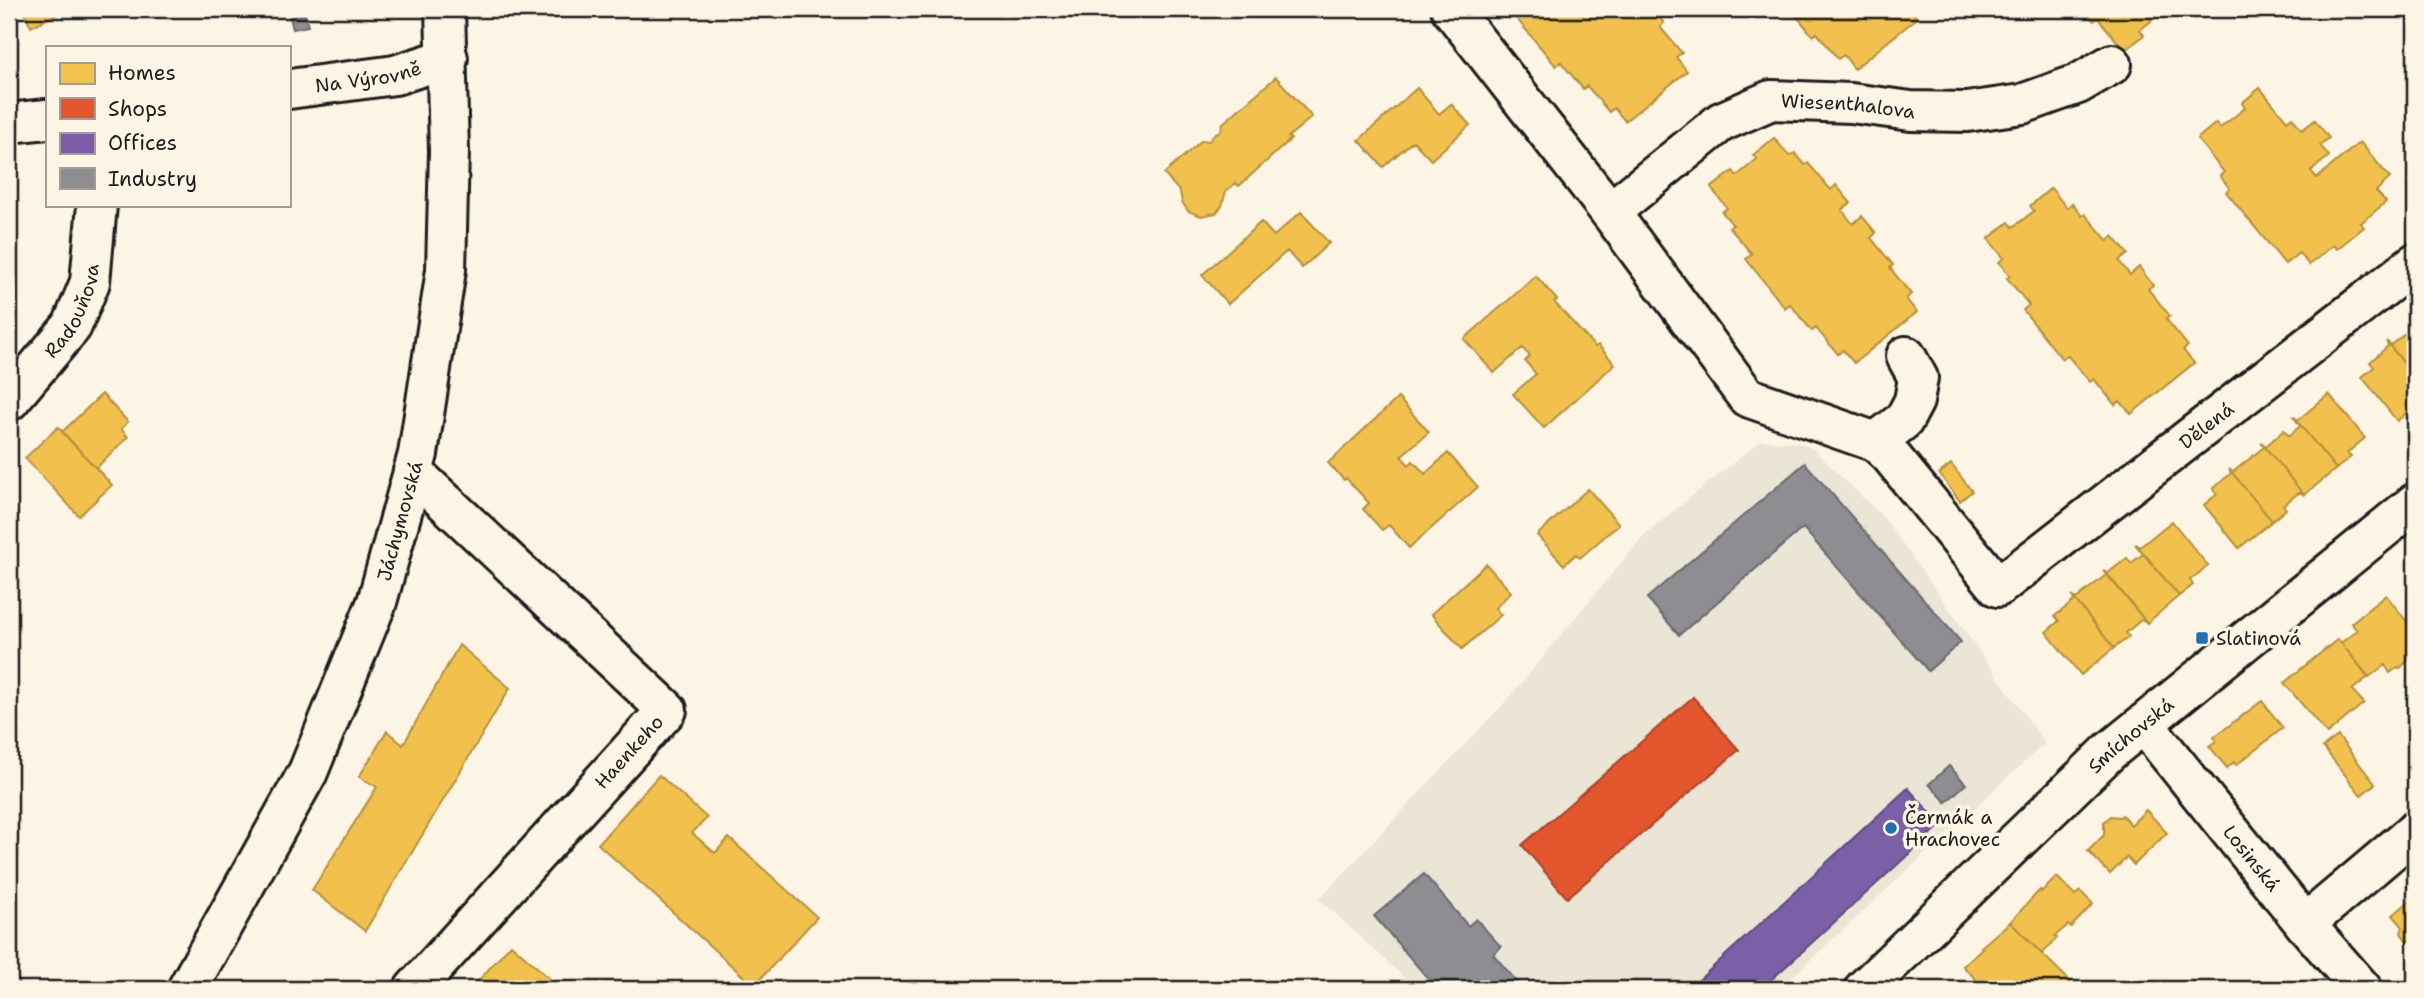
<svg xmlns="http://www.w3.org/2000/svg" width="2424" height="998" viewBox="0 0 2424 998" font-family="'Shantell Sans',sans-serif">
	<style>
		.built { fill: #ebe5d6 }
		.homes { fill: #f2c14e; stroke: #b2903f; stroke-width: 2 }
		.shops { fill: #e4572e; stroke: #a84529; stroke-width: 2 }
		.offices { fill: #7b5ea7; stroke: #5e4a7d; stroke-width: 2 }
		.industry { fill: #8d8d92; stroke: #6b6b6f; stroke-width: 2 }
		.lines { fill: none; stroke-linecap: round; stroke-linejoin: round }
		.minor-casing { stroke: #1c1c1c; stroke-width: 44 }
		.minor { stroke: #fcf5e5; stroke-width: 38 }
		.poi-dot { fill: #1f6fb2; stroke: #fcf5e5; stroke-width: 2.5 }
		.labels { text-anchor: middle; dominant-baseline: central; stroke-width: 7; stroke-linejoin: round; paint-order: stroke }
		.street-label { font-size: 19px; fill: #1c1c1c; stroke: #fcf5e5 }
		.poi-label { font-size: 19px; fill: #1c1c1c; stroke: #fcf5e5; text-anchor: start }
	</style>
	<rect width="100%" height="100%" fill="#fcf5e5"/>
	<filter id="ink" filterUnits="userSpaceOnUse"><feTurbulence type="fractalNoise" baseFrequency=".0143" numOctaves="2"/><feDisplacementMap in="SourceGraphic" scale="14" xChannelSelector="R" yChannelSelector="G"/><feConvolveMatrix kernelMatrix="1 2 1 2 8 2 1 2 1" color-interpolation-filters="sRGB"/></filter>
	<g filter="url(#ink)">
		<path class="built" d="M1762,440l37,3 14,6 71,69 161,225 -266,246h-362l-98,-90 189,-200 137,-165z"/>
		<path class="homes" d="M23,9h44l-36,18z
			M223,9h21l-17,8z
			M1519,9h133l12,14 -4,4 22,26 -6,4 11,14 -62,50 -11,-13 -5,4 -22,-26 -4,3 -22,-27 -5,4 -40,-48 6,-5z
			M1782,9h128l7,9 -63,51 -10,-14 -6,4 -21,-26 -4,3 -22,-27 -5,4z
			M2083,9h94l-8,6 -4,-5 -25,20 4,5 -19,16 -27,-33 -4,3z
			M1276,77l36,40 -24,20 3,2 -52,47 -3,-3 -10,8 -4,15 -6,7 -15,3 -13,-5 -6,-9 -2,-10 -16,-18 38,-34 7,1 6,-8 6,-2 1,-7z
			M1417,88l22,26 12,-10 19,21 -39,35 -18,-19 -30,26 -24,-27z
			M2260,88l27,33 5,-4 10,13 13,-10 14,18 -9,7 9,11 -18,15 6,7 43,-36 30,36 -14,13 10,11 -25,21 3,4 -27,22 -4,-4 -24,20 -10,-12 -14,11 -59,-72 4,-3 -10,-13 4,-4 -27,-33 19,-16 4,5 25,-20 -3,-5z
			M1774,138l15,18 6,-3 10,12 3,-2 23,27 5,-5 15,18 -9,7 11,14 9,-8 14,17 -5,5 22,27 -3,3 21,26 -5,5 11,13 -63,51 -11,-13 -5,4 -22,-26 -4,3 -22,-27 -5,4 -39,-49 6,-5 -23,-27 4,-2 -11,-13 5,-4 -16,-20 22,-17 4,5 20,-17 -4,-4z
			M2051,188l16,20 5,-5 10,13 3,-2 23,27 5,-5 15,18 -9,7 11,14 9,-8 14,18 -5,4 22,27 -4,3 22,27 -5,4 11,13 -63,51 -11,-13 -5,4 -21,-26 -4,3 -23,-27 -5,4 -39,-49 6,-5 -22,-27 3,-2 -11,-14 5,-4 -16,-19 21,-17 4,5 21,-16 -4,-5z
			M1301,212l28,31 -27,25 -15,-17 -59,53 -26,-29 59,-53 13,14z
			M1536,276l21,24 -3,2 41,45 3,-2 17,19 -71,64 -31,-34 23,-20 -11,-13 5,-5 -8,-8 -28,25 -30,-34z
			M2415,325v52l-29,-36 5,4z
			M2386,341l29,36v29l-18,15 -35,-44 12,-10 -4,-5 18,-16z
			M102,394l26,28 -7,7 7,8 -32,31 -34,-36z
			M2329,394l36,44 -18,15 4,4 -15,12 -43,-53 5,4z
			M1398,398l31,34 -28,24 8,9 4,-4 12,13 23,-21 30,34 -69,61 -20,-23 -7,5 -19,-21 6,-6 -23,-25 -2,2 -16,-17z
			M2293,416l43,53 -32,26 -43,-53 5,4 18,-16 5,6 11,-10z
			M58,427l54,58 -33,31 -54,-58z
			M2261,442l43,53 -4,-3 -17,13 3,4 -14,12 -43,-52 4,3 31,-25z
			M1951,464l21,27 -12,10 -21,-27z
			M2229,469l43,52 -33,27 -35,-43 13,-11 -4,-5 18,-16z
			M1588,489l31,35 -39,34 -4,-4 -12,11 -27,-30z
			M2172,521l36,45 -18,14 3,5 -14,11 -43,-52 4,3z
			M2135,544l44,52 -32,27 -43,-53 4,3 19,-15 4,5 12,-9z
			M1486,564l25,28 -16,16 6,7 -39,34 -31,-35z
			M2103,570l44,53 -5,-4 -16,14 3,4 -15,11 -42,-52 4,3 30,-24z
			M2386,595l29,37v22l-15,14 -2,-1 -8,6 -5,-8 -16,12 -28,-34 16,-13 -6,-7z
			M2072,596l42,52 -33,27 -35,-43 13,-11 -4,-5 19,-15z
			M2338,639l30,38 -16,13 12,13 -37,31 -43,-51z
			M459,645l51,43 -145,243 -53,-41 65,-103 -18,-10 28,-46 16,14z
			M2262,701l21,27 -47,37 -2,-3 -7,6 -18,-22 7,-5 -2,-4z
			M2338,736l37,48 -14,11 -38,-48z
			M659,775l48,43 -15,15 23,20 14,-15 88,79 -63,69 -156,-142z
			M2146,810l21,23 -33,32 -7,-8 -17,17 -22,-23 16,-16v-13l7,-6 9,1 2,-2 9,10z
			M2057,877l18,18 5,-4 13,13 -22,23 -3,-2 -13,11 2,2 -15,16 -32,-32 30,-32 1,2z
			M2415,881v61l-9,-2 -5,-7 2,-6 -10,-12 22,-19 -8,-9z
			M2010,922l64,63 -4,4h-32l-5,-5 -9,5 -10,-11 -6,7 3,4h-26l-22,-23 19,-18 -1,-1z
			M511,944l47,42 -3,3h-84z"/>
		<path class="shops" d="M1693,697l46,53 -172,148 -45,-53z"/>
		<path class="offices" d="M1908,788l33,37 -180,164h-72z"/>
		<path class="industry" d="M305,14l3,12 -15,3 -3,-12z
			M1805,463l156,179 -33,29 -125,-143 -124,107 -32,-37z
			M1949,766l17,18 -20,18 -17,-18z
			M1424,874l44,52 8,-7 25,28 -8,7 30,35h-86l-63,-73z"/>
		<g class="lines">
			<g class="minor-casing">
				<g id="minor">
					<path id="s1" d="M1451,9l159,203 137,185 129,45 14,13 108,132 417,-324"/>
					<path id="s2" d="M289,89l106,-14 53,-17"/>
					<path d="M9,123l38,-4"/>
					<path id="s3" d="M1610,212l111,-90 50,-22 80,3 60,8 56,1 55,-8 56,-20 34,-20"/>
					<path id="s4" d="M9,401l63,-75 18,-44 7,-77"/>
					<path d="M1876,442l28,-22 10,-19 4,-23 -12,-22"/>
					<path d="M413,472l254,238 -253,279"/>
					<path id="s5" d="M2144,724l161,200 57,65"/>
					<path d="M2305,924l110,-93"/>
					<path id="s6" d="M187,989l121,-217 69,-170 41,-148 28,-184 3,-119 -4,-142"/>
					<path id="s7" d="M1864,989l246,-238 305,-248"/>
				</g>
			</g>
			<use href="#minor" class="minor"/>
		</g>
	</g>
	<g class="poi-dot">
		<rect x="2195" y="631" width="14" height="14" rx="3.5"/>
		<circle cx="1891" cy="828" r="7"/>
	</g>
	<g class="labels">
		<g class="street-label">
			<text stroke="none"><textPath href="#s2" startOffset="80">Na Výrovně</textPath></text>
			<text stroke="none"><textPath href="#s3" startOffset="275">Wiesenthalova</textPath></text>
			<text stroke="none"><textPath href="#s4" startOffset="112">Radouňova</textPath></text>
			<text stroke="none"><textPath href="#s1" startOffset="1078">Dělená</textPath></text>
			<text stroke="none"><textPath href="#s6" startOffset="516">Jáchymovská</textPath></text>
			<text stroke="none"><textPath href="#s7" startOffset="368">Smíchovská</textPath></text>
			<text transform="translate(629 752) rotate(-48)">Haenkeho</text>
			<text stroke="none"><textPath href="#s5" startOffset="172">Losinská</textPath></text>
		</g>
		<g class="poi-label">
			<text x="2216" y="638">Slatinová</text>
			<text x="1905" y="817">Čermák a<tspan x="1905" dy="22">Hrachovec</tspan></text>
		</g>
	</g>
	<rect width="2424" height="998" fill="none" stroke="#fcf5e5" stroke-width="35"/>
	<rect x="18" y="18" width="2389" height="963" fill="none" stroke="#1c1c1c" stroke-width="2.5" filter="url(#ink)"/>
	<rect x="46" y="46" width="245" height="161" fill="#fcf5e5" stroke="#a29e95" stroke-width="2"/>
	<rect x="60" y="63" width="35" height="21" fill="#f2c14e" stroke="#a29e95" stroke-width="2"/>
	<text x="108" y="80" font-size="21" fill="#1c1c1c">Homes</text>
	<rect x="60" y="98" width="35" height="21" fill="#e4572e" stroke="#a29e95" stroke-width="2"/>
	<text x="108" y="116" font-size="21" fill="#1c1c1c">Shops</text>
	<rect x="60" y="133" width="35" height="21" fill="#7b5ea7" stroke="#a29e95" stroke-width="2"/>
	<text x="108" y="150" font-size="21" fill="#1c1c1c">Offices</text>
	<rect x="60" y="168" width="35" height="21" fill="#8d8d92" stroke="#a29e95" stroke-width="2"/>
	<text x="108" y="186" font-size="21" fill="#1c1c1c">Industry</text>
</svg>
